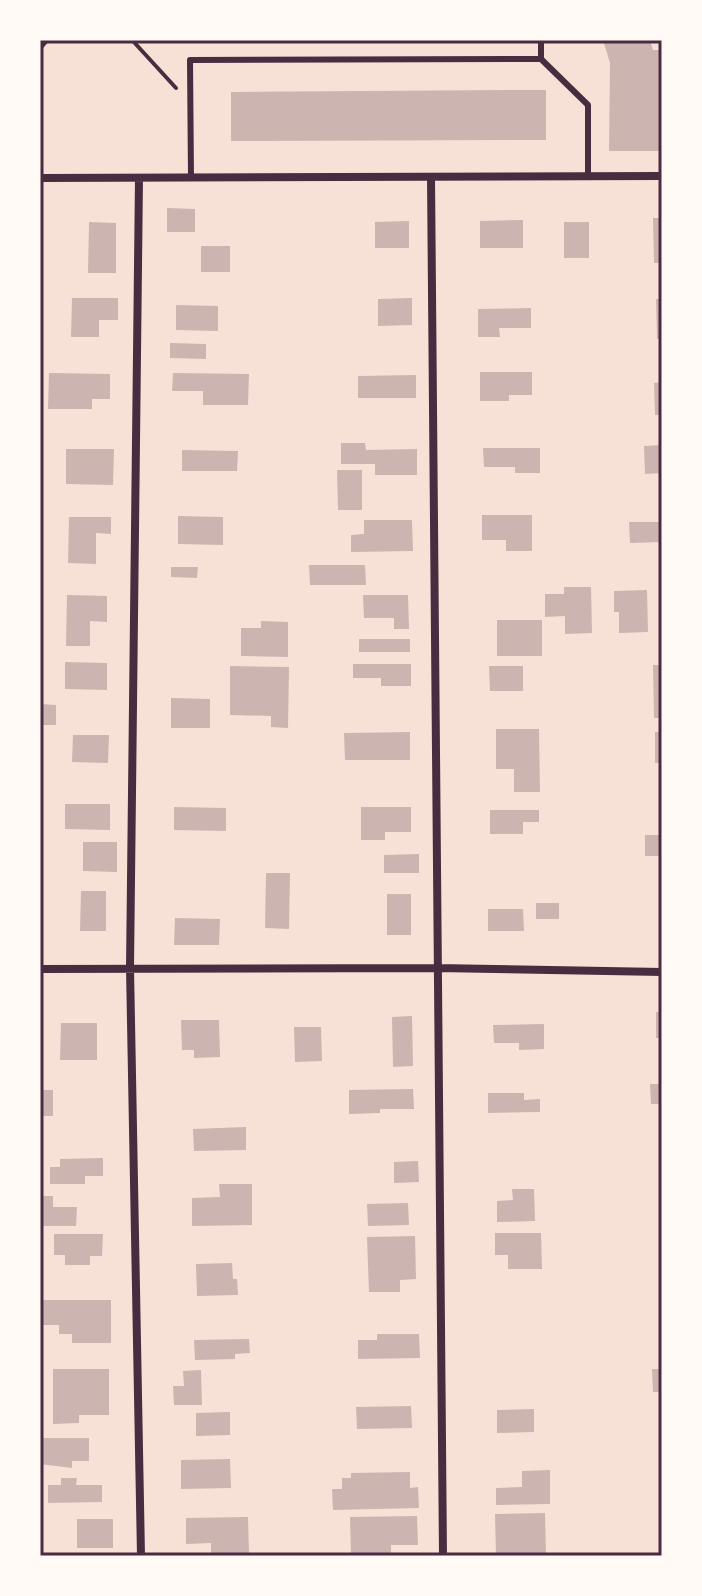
<svg xmlns="http://www.w3.org/2000/svg" width="702" height="1596" viewBox="0 0 702 1596" font-family="Barlow,sans-serif">
	<style>
		.building { fill: #ccb4b1 }
		.lines { fill: none; stroke-linecap: round; stroke-linejoin: round }
		.path { stroke: #4a2c40; stroke-width: 4 }
		.service { stroke: #4a2c40; stroke-width: 6 }
		.minor { stroke: #4a2c40; stroke-width: 8 }
		.neatline { fill: none; stroke: #4a2c40; stroke-width: 3 }
	</style>
	<rect width="100%" height="100%" fill="#f7e1d7"/>
	<path class="building" d="M603,40h47l3,10h9v101h-53l1,-88z
		M507,90h39v50l-315,1v-49z
		M167,208l28,1v23h-28z
		M653,218h9v45h-8z
		M523,220v28h-43v-27z
		M409,221v27h-34v-26z
		M89,222l27,1v50h-28z
		M564,222h25v36h-25z
		M201,246h29v26h-29z
		M72,298h46v22h-19v17h-28z
		M412,298v27l-34,1v-27z
		M656,299h6v40h-5z
		M176,305l42,1v25l-42,-1z
		M531,308v20h-32l1,9h-22v-28z
		M170,343l36,1v15l-36,-1z
		M480,372h52v23h-23v6h-29z
		M49,373l61,1v25h-18v10h-44z
		M173,373l76,1 -1,31h-45v-14h-31z
		M416,375v23h-58v-22z
		M662,382v33h-7l-1,-32z
		M341,443h24l1,7 51,-1v26h-42v-11h-34z
		M662,445v28l-17,1 -1,-28z
		M483,448h57v25h-25v-6h-31z
		M66,449h48l-1,36 -47,-1z
		M182,450l56,1 -1,20h-55z
		M337,470h25v40h-24z
		M482,515h50v36h-26v-11h-24z
		M178,516l45,1v28l-45,-1z
		M69,517h42v17l-15,-1v31l-28,-1z
		M364,520h48l1,31 -62,1v-17l13,-1z
		M629,522h33v20l-32,1z
		M309,565h56l1,20h-56z
		M171,567h27l-1,11 -26,-1z
		M564,587h27l1,46 -27,1v-18l-20,1v-23h19z
		M647,590l1,42 -29,1v-21h-5v-21z
		M67,595l40,1v26l-17,-1v25h-24z
		M363,595h45l1,34h-15v-11h-30z
		M497,620h45v36h-45z
		M261,621l27,1v35l-47,-1v-28h20z
		M359,639h51v13h-51z
		M65,662l42,1v27l-42,-1z
		M353,664h58v22h-30v-8h-28z
		M653,665h9v53h-8z
		M230,666l59,1 -1,61 -17,-1v-11l-41,-1z
		M489,666h34v25h-33z
		M171,698l39,1v29h-39z
		M40,704l16,1v20h-16z
		M496,729h43l1,63h-26v-23h-18z
		M410,732v28h-65l-1,-27z
		M655,732h7v31h-7z
		M73,735h36l-1,28 -36,-1z
		M65,804h45v26l-45,-1z
		M174,807l52,1v23l-52,-1z
		M361,807h50v25h-26v8h-24z
		M490,810h49v12h-16v12h-33z
		M645,835h17v21h-17z
		M83,842h34v30l-34,-1z
		M419,854v19h-35v-18z
		M266,873h24l-1,56 -24,-1z
		M81,891h25v40h-26z
		M387,894h24v41h-24z
		M536,903h23v16h-23z
		M488,909h35l1,22h-36z
		M175,918l45,1 -1,26h-45z
		M656,1012h6v26h-6z
		M412,1016l1,50 -20,1 -1,-50z
		M181,1020h38l1,37 -26,1v-8h-12z
		M61,1023h36v37h-37z
		M544,1024v25l-25,1v-7h-25l-1,-18z
		M294,1027h27l1,34 -27,1z
		M650,1084h12v20h-11z
		M413,1089l1,20h-34v4l-31,1v-24z
		M40,1090h13v26h-13z
		M488,1093h36v7l16,-1v13l-52,1z
		M246,1127v23l-52,1 -1,-22z
		M103,1158v18h-18v8h-35v-17h10v-8z
		M418,1161l1,21 -25,1v-21z
		M219,1184h33v41l-60,1v-28l28,-1z
		M512,1189h22l1,32 -38,1v-21l16,-1z
		M40,1196h13v11h24l-1,19h-36z
		M408,1203l1,22 -41,1 -1,-22z
		M495,1233h46l1,36h-34v-14h-13z
		M54,1234h49l-1,22h-12v9h-25v-10h-11z
		M415,1236l1,43 -16,1v12h-31l-2,-55z
		M232,1263l1,16h4l1,16 -41,1 -1,-32z
		M43,1300h68v43h-39v-9h-13v-9h-16z
		M377,1334h42l1,24 -62,1v-19h19z
		M249,1339l1,14 -15,1v5l-40,1 -1,-20z
		M53,1369h56v46h-30v8l-26,1z
		M652,1369h10v23h-9z
		M201,1370l1,35h-28l-1,-19h11l-1,-15z
		M411,1406l1,22 -55,1 -1,-22z
		M534,1409v23l-37,1v-23z
		M230,1412v23l-34,1v-23z
		M40,1438h49v23h-17v7l-32,-4z
		M230,1459l1,29 -50,1v-29z
		M550,1470v34l-54,1v-17l26,-1v-16z
		M410,1472v16l8,-1 1,21 -86,2 -1,-21h10v-11h9v-5z
		M61,1478h16l-1,7h26v17l-54,1v-18h13z
		M545,1513l1,43h-50l-1,-42z
		M417,1516l1,29h-27v11h-40l-1,-39z
		M248,1517l1,36 -38,1v-11l-25,1v-26z
		M77,1519h36v29h-36z"/>
	<g class="lines">
		<path class="path" d="M132,40l44,48"/>
		<path class="service" d="M541,40v19l47,46v71
			M40,47l6,-7
			M191,178l-1,-118 351,-1"/>
		<path class="minor" d="M431,177l12,1379
			M40,178l622,-2
			M139,178l-9,790 11,588
			M40,969l397,-1 225,4"/>
	</g>
	<rect width="702" height="1596" fill="none" stroke="#fffaf5" stroke-width="84"/>
	<rect x="42" y="42" width="618" height="1512" class="neatline"/>
</svg>
